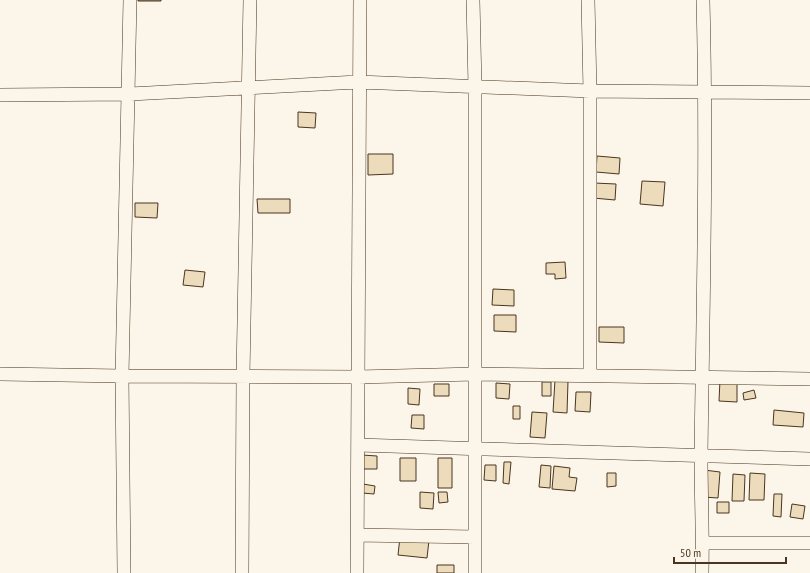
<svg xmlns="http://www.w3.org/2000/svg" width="810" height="573" viewBox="0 0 810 573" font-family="'PT Sans Narrow',sans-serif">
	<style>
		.building { fill: #ecdcbc; stroke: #4a3520 }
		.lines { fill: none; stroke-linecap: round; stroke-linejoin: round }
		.street-casing { stroke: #4a3520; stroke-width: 14 }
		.street { stroke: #fbf6e9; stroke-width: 13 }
	</style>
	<rect width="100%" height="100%" fill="#fbf6e9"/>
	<path class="building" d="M138,0h23v1h-23z
		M298,112l18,1 -1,15 -17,-1z
		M368,154h25v20l-25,1z
		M597,156l23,2 -1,16 -23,-2z
		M642,181l23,1 -2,24 -23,-2z
		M594,183l22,1 -1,16 -22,-2z
		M257,199h33v14h-32z
		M135,203h23l-1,15 -22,-1z
		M565,262l1,16 -11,1v-5h-9v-11z
		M185,270l20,2 -2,15 -20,-2z
		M493,289l21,1v16l-22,-1z
		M494,315h22v17l-22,-1z
		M599,327h25v16l-25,-1z
		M555,380l13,1 -1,32 -14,-1z
		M720,380l17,1v21l-18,-1z
		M542,382h9v14h-9z
		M496,383l14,1 -1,15 -13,-1z
		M434,384h15v12h-15z
		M408,388l12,1 -1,16 -11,-1z
		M754,390l2,8 -12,2 -1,-7z
		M576,392h15l-1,20 -15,-1z
		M513,406h7v13h-7z
		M774,410l30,3 -1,14 -30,-2z
		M532,412l15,1 -2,25 -15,-1z
		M412,415h12v14l-13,-1z
		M362,455l15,1v13h-16z
		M400,458h16v23h-16z
		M438,458h14v30h-14z
		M504,462h7l-2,22 -6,-1z
		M485,465h11v16l-12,-1z
		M541,465l10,1 -1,22 -11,-1z
		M554,466l16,2 -1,9 8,1 -2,13 -23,-2z
		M704,470l16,2 -2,26 -15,-1z
		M607,473h9v13l-9,1z
		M750,473l15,1 -1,26h-15z
		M733,474l12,1 -1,26h-12z
		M363,484l12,2 -1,8 -12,-1z
		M420,492l14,1 -1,16 -13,-1z
		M438,492h9l1,10 -9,1z
		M774,494h8l-1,23 -8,-1z
		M717,502h12v11h-12z
		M792,504l13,2 -2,13 -13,-2z
		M400,537l29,3 -2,18 -29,-3z
		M437,565h17v8h-17z"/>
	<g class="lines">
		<g class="street-casing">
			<path id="street" d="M473,0l2,86v487
				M588,0l2,91v285
				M0,95l130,-1 228,-12 232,9 220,2
				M0,374l122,2 236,1 117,-3 335,5
				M358,445l452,14
				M357,535l118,2
				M703,543h107
				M124,573l-2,-197 8,-376
				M242,573l1,-197 7,-376
				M357,573l3,-573
				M702,573c1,-39 -1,-78 -1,-118 2,-151 6,-303 2,-455"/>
		</g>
		<use href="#street" class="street"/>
	</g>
	<path d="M674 557v6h112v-6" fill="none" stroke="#4a3520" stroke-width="2"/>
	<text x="680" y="557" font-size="12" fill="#4a3520" stroke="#fbf6e9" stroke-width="3" paint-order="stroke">50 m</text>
</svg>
